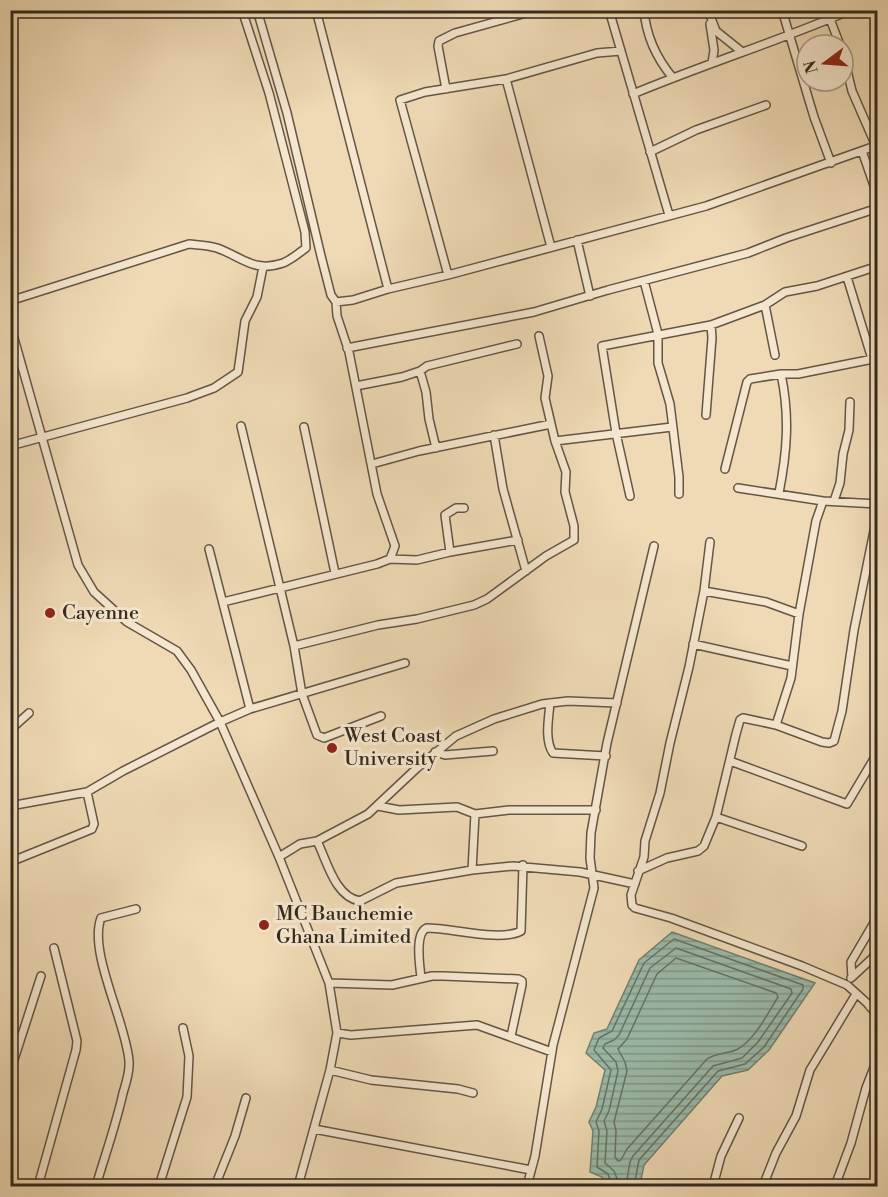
<svg xmlns="http://www.w3.org/2000/svg" width="888" height="1197" viewBox="0 0 888 1197" font-family="'Libre Bodoni',serif">
	<style>
		.water { fill: url(#water-rules); stroke: #718172; stroke-width: 1.5 }
		.lines { fill: none; stroke-linecap: round; stroke-linejoin: round }
		.shore { stroke: #677264; stroke-width: 1.5 }
		.minor-casing { stroke: #635644; stroke-width: 10 }
		.minor { stroke: #f5e7cf; stroke-width: 7 }
		.poi-dot { fill: #8f2418; stroke: #f5e7cf; stroke-width: 2 }
		.labels { text-anchor: middle; dominant-baseline: central; stroke-width: 6; stroke-linejoin: round; paint-order: stroke }
		.poi-label { font-size: 20px; fill: #342a1e; stroke: #f5e7cf; text-anchor: start }
	</style>
	<defs>
		<pattern id="water-rules" width="6" height="5" patternUnits="userSpaceOnUse" patternTransform="scale(1.5)"><rect width="6" height="5" fill="#9abbaa"/><path d="M0 2.5h6" fill="none" stroke="#7e988a"/></pattern>
	</defs>
	<rect width="100%" height="100%" fill="#efdab5"/>
	<filter id="stains"><feTurbulence type="fractalNoise" baseFrequency=".00333" numOctaves="4"/><feColorMatrix values="0 0 0 0 .2 0 0 0 0 .09 0 0 0 0 .02 0 0 0 .5 -.17"/></filter>
	<radialGradient id="worn" r=".72"><stop offset=".6" stop-color="#630" stop-opacity="0"/><stop offset="1" stop-color="#630" stop-opacity=".3"/></radialGradient>
	<path class="water" d="M672,932l143,51 -46,67 -21,20 -26,6 -78,89 -4,19 1,2h-34l-5,-9 -12,-5 3,-41 -4,-9 7,-15 9,-37 -19,-17 8,-20 13,-4 32,-69z"/>
	<g class="lines">
		<path class="shore" d="M676,958l100,35 2,4c-10,16 -23,42 -40,52 -9,5 -21,3 -31,10l-80,90 -6,11 -3,1 -3,-4 1,-26 -2,-9 13,-51 -2,-9 -7,-13 9,-10 30,-65z
			M612,1186l-4,-12 -11,-7 2,-36 -3,-9 6,-13 9,-39 -17,-20 5,-12 13,-7 32,-68 30,-24 129,46v4l-39,58 -19,17 -27,7 -79,89 -5,26
			M620,1186l-6,-15 -9,-8 2,-32 -3,-10 5,-10 9,-40 -2,-9 -13,-14 2,-4 9,-4 5,-5 31,-67 26,-20 115,41 1,4 -34,49 -16,16 -29,8 -80,90 -3,6 -4,24"/>
		<g class="minor-casing">
			<path id="minor" d="M257,10l30,103 34,143 10,39 5,7 1,14 12,36 28,142 18,52 -5,13
				M316,10l72,279
				M609,10l60,205
				M644,10c2,25 13,49 29,68
				M708,10l8,21 25,20
				M782,10l32,107 17,46
				M830,19l10,26
				M710,24l4,26 -2,13
				M843,54l9,37 24,55
				M506,79l45,168
				M446,89l-8,-43 1,-5 16,-8 82,-23
				M633,94c72,-30 146,-53 218,-84
				M862,151l16,46
				M650,152l46,-22 70,-25
				M577,240l13,56
				M448,275l-48,-175 25,-8 81,-13 91,-26 24,-2
				M847,277l25,82
				M644,281l14,53v29l12,41 9,73v17
				M10,297l6,2 173,-55c9,1 19,1 28,4 25,9 37,25 66,15 8,-3 16,-10 23,-15l-1,-16 -36,-139 -27,-83
				M336,302l17,-2 35,-11 60,-14 258,-69 172,-61
				M765,305l10,50
				M10,324l68,241 16,27 33,30 50,29 14,19 29,52 59,135 50,126 8,50 -7,37 -32,116
				M347,348l187,-36 74,-22 140,-37 38,-15 92,-30
				M420,371l6,21 3,27 7,29
				M356,386l46,-9 18,-6 7,-5 90,-22
				M706,415l6,-77 -1,-13
				M241,426l53,220 8,48 15,41 7,3 57,-22
				M304,427l31,146
				M494,435l9,54 23,82
				M555,441l117,-14
				M10,446l177,-48 27,-10 24,-16 7,-51 12,-24 6,-30
				M372,464l47,-13 132,-27
				M725,469l22,-87 3,-3 31,-5h17l80,-16
				M738,488l85,13 55,3
				M779,493c8,-41 11,-77 2,-119
				M630,496l-14,-63 -14,-87 109,-21 54,-20 20,-13 32,-6 61,-20
				M834,501l6,-18 3,-29 6,-24 1,-28
				M710,542l-6,49 -15,76 -19,76 -10,50 -15,48 -1,16 -13,38 1,10 3,3 36,10 131,48 45,19 20,18 11,13
				M450,552l-5,-37 11,-7h8
				M704,591l62,11 33,12
				M223,602l154,-38 13,-5 27,1 33,-8 68,-12
				M693,644l99,22
				M294,646l84,-21 39,-6 57,-14 13,-6 59,-43 28,-16v-14l-9,-34 1,-20 -11,-31 -10,-43 3,-22 -9,-40
				M550,703c-1,14 -6,37 3,50l53,3
				M617,703l-49,-2 -26,3 -48,15 -38,17 -39,32 -49,46 -51,27c10,20 18,56 43,60l36,-18 76,-13 41,-4 67,6 55,12
				M250,709l155,-46
				M776,725l15,-47 8,-64 17,-93 7,-20
				M10,730l19,-17
				M435,752l10,3 48,-4
				M730,761l117,43 31,-52
				M10,806l77,-14 36,-21 97,-49 30,-13 -41,-160
				M378,806l21,4 58,-3 18,7 34,-4h87
				M716,817l86,29
				M279,857l21,-13 17,-3
				M10,862l82,-33 2,-5 -7,-32
				M472,870l3,-56
				M638,871l29,-13 31,-7 6,-5 12,-29 20,-83 4,-14 3,-2 33,7 46,17 7,1 5,-2 8,-30 12,-81 24,-119
				M852,977l-1,-15 27,-46
				M421,978c-1,-12 -7,-45 6,-50 25,0 73,14 94,3l2,-66
				M851,978l27,-25
				M329,983l63,2 40,-9h11l75,3 4,2v4l-11,51
				M870,1007l8,-11
				M337,1033l14,2 126,-10 75,27
				M330,1070l41,10 87,9 15,4
				M10,1072l31,-96
				M314,1129l217,41
				M38,1186l38,-136 1,-9 -23,-93
				M96,1186c9,-31 20,-61 27,-93 3,-10 7,-21 6,-32 -3,-39 -41,-109 -28,-143l35,-9
				M159,1186l28,-89 2,-41 -6,-28
				M215,1186l20,-50 11,-38
				M527,1186l8,-30 18,-111 41,-157 -4,-30 1,-25 16,-90 47,-197
				M713,1186l8,-30 18,-38
				M763,1186l13,-33 20,-37 14,-46 46,-76
				M835,1186l16,-43 15,-55 12,-31"/>
		</g>
		<use href="#minor" class="minor"/>
	</g>
	<g class="poi-dot">
		<circle cx="50" cy="613" r="6"/>
		<circle cx="332" cy="748" r="6"/>
		<circle cx="264" cy="925" r="6"/>
	</g>
	<g class="labels">
		<g class="poi-label">
			<text x="62" y="613">Cayenne</text>
			<text x="344" y="736">West Coast<tspan x="344" dy="23">University</tspan></text>
			<text x="276" y="914">MC Bauchemie<tspan x="276" dy="23">Ghana Limited</tspan></text>
		</g>
	</g>
	<rect width="888" height="1197" fill="none" stroke="#efdab5" stroke-width="36"/>
	<rect x="12" y="12" width="864" height="1173" fill="none" stroke="#342a1e" stroke-width="3"/>
	<rect x="18" y="18" width="852" height="1161" fill="none" stroke="#342a1e" stroke-width="1.5"/>
	<g transform="translate(825 63) rotate(254)"><circle r="28" fill="#f5e7cf" stroke="#a89b88" stroke-width="1.5"/>
	<path d="M0-4.5L10 22L0 15L-10 22Z" fill="#8f2418"/>
	<text y="-9" font-size="16" font-weight="bold" text-anchor="middle" fill="#342a1e">N</text>
	</g>
	<rect width="100%" height="100%" filter="url(#stains)"/>
	<rect width="100%" height="100%" fill="url(#worn)"/>
</svg>
